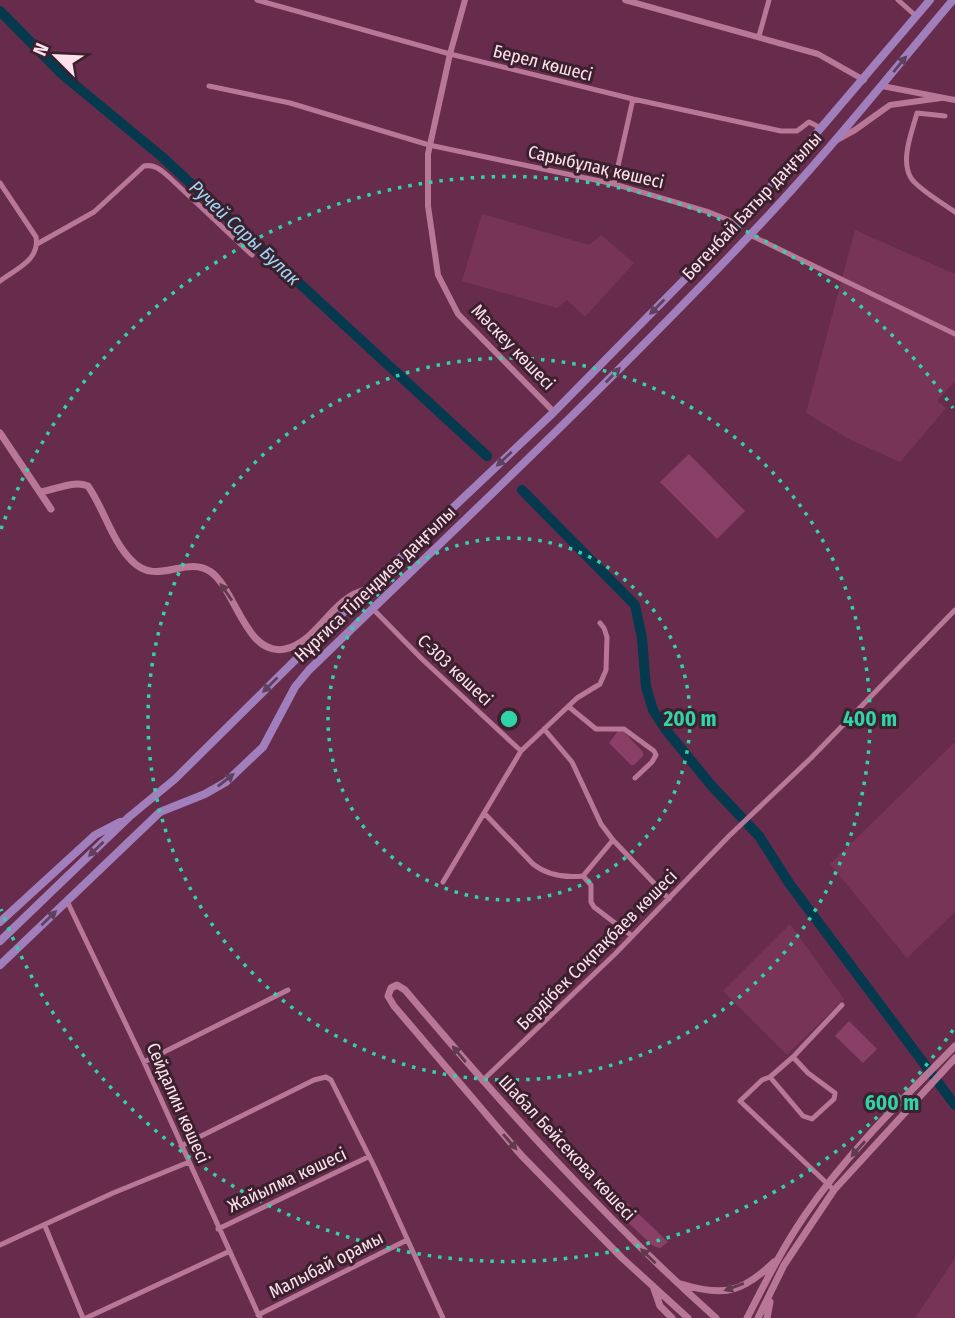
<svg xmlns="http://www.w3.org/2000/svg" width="955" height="1318" viewBox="0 0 955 1318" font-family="'Fira Sans Condensed',sans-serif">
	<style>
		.built { fill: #773457 }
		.grass { fill: #8a3f66 }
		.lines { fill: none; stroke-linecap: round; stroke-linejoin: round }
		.river { stroke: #05394d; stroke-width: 10 }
		.minor { stroke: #b97797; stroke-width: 5 }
		.tertiary { stroke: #b97797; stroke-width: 6 }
		.secondary { stroke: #b97797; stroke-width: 7 }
		.primary { stroke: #a17fbc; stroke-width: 8 }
		.oneway { fill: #5f415f }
		.oneway2 { fill: #613a4d }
		.ring { fill: none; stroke: #31d4a9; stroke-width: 3.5; stroke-dasharray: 3.5 7 }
		.labels { text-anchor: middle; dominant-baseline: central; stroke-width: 6; stroke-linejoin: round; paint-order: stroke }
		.street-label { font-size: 18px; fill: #fee0ed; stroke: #3b202d }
		.water-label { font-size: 19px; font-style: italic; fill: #9cd8f5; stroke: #3b202d }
		.centre { fill: #31d4a9; stroke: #3b202d; stroke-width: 3.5 }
		.ring-label { font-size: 21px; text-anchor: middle; font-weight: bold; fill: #31d4a9; stroke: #3b202d; stroke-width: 6; stroke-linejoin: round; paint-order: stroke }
	</style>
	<rect width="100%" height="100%" fill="#672c4b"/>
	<path class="built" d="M482,214l107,31 12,-10 33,28 -49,54 -18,-17 -10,8 -95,-27z
		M855,230l100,44v107l-18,20 9,7 -46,54 -49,-22 -45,-27z
		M955,742v170l-48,46 -77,-94z
		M790,924l54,75 -57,56 -64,-64z
		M955,1258v60h-40z"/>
	<path class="grass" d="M689,454l56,57 -28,28 -57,-57z
		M622,730l21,22v4l-9,9h-3l-22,-22 9,-12z
		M849,1021l28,28 -14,14 -28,-27z
		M622,1198l46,44 -8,6 -7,-2 -36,-34z"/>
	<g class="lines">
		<path class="river" d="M0,11l63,64 98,81 326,300
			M522,490l113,115 7,33 4,49 7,23 13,20 45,55 48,51 30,47 166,222"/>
		<path class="minor" d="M257,0l193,54 183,45 148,32h16l12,-9 12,6
			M898,0l18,16
			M759,36l10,-36
			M209,86l81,17 139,42 185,39 95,28 30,12
			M945,116l-28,-3c-5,19 -17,47 -6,65 7,11 33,26 44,34
			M0,183l36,54c4,23 -20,32 -36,44
			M614,184l19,-85
			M750,235l205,99
			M37,244l57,-32 50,-46c11,-2 17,4 25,11l83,78
			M372,608l50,51 99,92
			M569,707l27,22h28l30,22 2,4 -4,7 -17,16
			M544,729l28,33 29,62 12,16 56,59
			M485,814l48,50c14,11 32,14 50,12l30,-36
			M583,876l8,9v17l3,5 38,29
			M443,882l78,-131 56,-53 23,-14 6,-14 1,-33 -3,-9 -4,-5
			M67,901l77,161 116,256
			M144,1062l144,-72
			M770,1077l33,39 9,3 22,-20 1,-6 -27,-20 -15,-16
			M482,1081l133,-127 114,-118 82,-78 144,-148
			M181,1146l133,-66 12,-3 5,3 44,88 68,150
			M834,1190l-94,-89 22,-21 8,-3 23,-20 49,-52
			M45,1226l38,92
			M218,1229l150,-72
			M0,1245l113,-52 76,-31
			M258,1315l149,-75
			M86,1318l144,-67"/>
		<path class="tertiary" d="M465,0l-15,54 -22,100v52l10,69 20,39 96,98
			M625,0l193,54 46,26
			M882,86l73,14
			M835,141l20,-11 35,-25 51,-7"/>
		<path class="secondary" d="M0,433l51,76
			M40,492c16,-2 32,-12 48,-6 16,23 23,53 43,74 26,28 54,-6 80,12 25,18 35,85 74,77 33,-7 47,-52 81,-59
			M681,1284c42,13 61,9 93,-22
			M653,1286l7,20 12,12
			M688,1318l-66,-60 -101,-103 -127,-149 -6,-10 3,-8 6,-3 8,5c99,117 197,226 311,328
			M747,1318c18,-35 36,-71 58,-103 42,-62 98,-116 150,-169
			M758,1318l26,-53 50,-75 121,-132
			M767,1318l3,-16"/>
		<path class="primary" d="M0,922l95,-87 25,-13
			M0,941l129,-124 46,-38 191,-189 188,-178 185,-188 191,-224
			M0,965l160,-153 45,-18 21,-12 37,-35 32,-60 14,-17c148,-143 298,-284 440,-434 72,-75 137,-157 204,-236"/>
	</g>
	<defs><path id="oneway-solid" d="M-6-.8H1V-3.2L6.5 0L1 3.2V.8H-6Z" transform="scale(1.75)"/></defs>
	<g class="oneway">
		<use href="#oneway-solid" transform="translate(900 64) rotate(-51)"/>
		<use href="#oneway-solid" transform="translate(657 307) rotate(135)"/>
		<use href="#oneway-solid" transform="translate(613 375) rotate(-46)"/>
		<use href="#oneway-solid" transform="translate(504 459) rotate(137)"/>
		<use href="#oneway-solid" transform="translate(270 685) rotate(135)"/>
		<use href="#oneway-solid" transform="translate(226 780) rotate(-38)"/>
		<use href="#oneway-solid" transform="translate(96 849) rotate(136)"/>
		<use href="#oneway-solid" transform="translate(49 918) rotate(-44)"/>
	</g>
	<g class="oneway2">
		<use href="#oneway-solid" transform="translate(226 592) rotate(-125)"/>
		<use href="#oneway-solid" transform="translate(459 1054) rotate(-130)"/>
		<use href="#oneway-solid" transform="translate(510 1142) rotate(49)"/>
		<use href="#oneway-solid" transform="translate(858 1149) rotate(132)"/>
		<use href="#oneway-solid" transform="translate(648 1256) rotate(-136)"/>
		<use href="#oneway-solid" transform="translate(734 1287) rotate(160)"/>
	</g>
	<g class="ring">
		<circle cx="509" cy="719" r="181"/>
		<circle cx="509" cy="719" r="361"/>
		<path d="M953 1030A542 542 0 0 1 1 909M1 529A542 542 0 0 1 953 408"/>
	</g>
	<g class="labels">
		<g class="street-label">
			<text transform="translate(543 63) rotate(14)">Берел көшесі</text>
			<text transform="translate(596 167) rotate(13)">Сарыбұлақ көшесі</text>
			<text transform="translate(752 206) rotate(-47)">Бөгенбай Батыр даңғылы</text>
			<text transform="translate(513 347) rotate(46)">Мәскеу көшесі</text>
			<text transform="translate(375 584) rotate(-44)">Нұрғиса Тілендиев даңғылы</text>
			<text transform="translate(455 670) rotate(43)">С-303 көшесі</text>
			<text transform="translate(597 950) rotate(-45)">Бердібек Соқпақбаев көшесі</text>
			<text transform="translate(178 1103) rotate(66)">Сейдалин көшесі</text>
			<text transform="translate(567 1148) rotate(47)">Шабал Бейсекова көшесі</text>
			<text transform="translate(287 1180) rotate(-25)">Жайылма көшесі</text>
			<text transform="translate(326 1265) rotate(-27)">Малыбай орамы</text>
		</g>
		<g class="water-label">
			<text transform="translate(245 233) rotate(43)">Ручей Сары Булак</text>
		</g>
	</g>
	<circle cx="509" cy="719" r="10" class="centre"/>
	<g class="ring-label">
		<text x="690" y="726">200 m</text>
		<text x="870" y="726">400 m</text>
		<text x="892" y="1110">600 m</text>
	</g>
	<g transform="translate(56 56) rotate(294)" stroke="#3b202d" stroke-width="5" paint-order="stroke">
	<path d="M0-5L12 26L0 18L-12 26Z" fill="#fee0ed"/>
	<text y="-10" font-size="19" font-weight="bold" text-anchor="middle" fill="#fee0ed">N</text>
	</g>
</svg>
